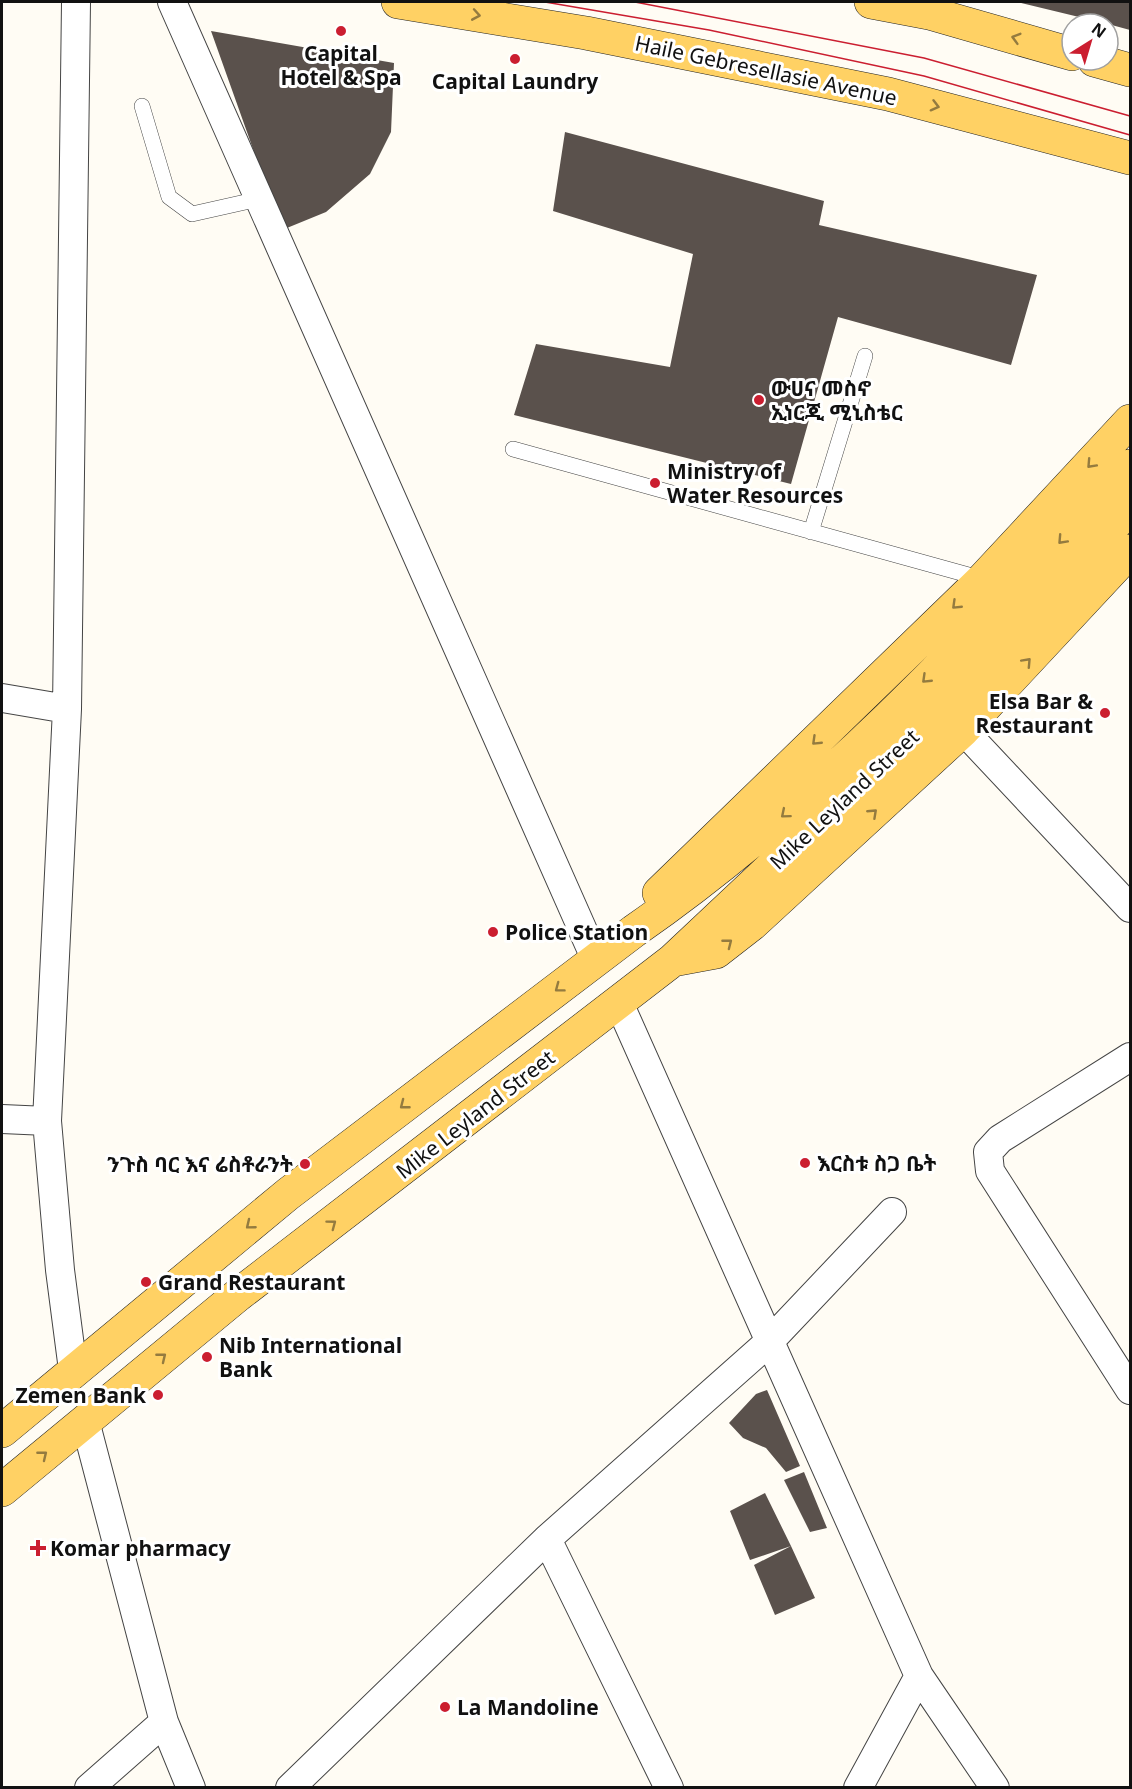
<svg xmlns="http://www.w3.org/2000/svg" width="1132" height="1789" viewBox="0 0 1132 1789" font-family="Georgia,'Noto Sans Ethiopic',serif">
	<style>
		.building { fill: #5a514c }
		.lines { fill: none; stroke-linecap: round; stroke-linejoin: round }
		.lane-casing { stroke: #444; stroke-width: 16 }
		.street-casing { stroke: #444; stroke-width: 30 }
		.primary-casing { stroke: #222; stroke-width: 34 }
		.lane { stroke: #fff; stroke-width: 15 }
		.street { stroke: #fff; stroke-width: 28 }
		.primary { stroke: #ffd164; stroke-width: 33 }
		.tram { stroke: #cb1e30; stroke-width: 1.5 }
		.oneway { stroke: #947b3f }
		.poi-dot { fill: #cb1e30; stroke: #fff; stroke-width: 2 }
		.labels { text-anchor: middle; dominant-baseline: central; stroke-width: 6; stroke-linejoin: round; paint-order: stroke }
		.poi-label { font-size: 21px; font-weight: bold; fill: #111; stroke: #fff; text-anchor: start }
		.street-label { font-size: 21px; fill: #111; stroke: #fff }
	</style>
	<rect width="100%" height="100%" fill="#fffcf4"/>
	<path class="building" d="M1017,2h113v28l-22,-6z
		M211,31l183,32 -3,69 -21,42 -44,38 -44,18z
		M565,132l259,69 -5,24 218,50 -26,90 -173,-48 -47,167 -277,-69 22,-71 134,23 23,-113 -140,-43z
		M767,1390l33,76 -14,6 -20,-24 -23,-10 -14,-15 27,-29z
		M804,1472l23,56 -17,4 -26,-52z
		M765,1493l26,53 -41,14 -20,-49z
		M791,1546l24,52 -40,17 -21,-50z"/>
	<g class="lines">
		<g class="lane-casing">
			<path id="lane" d="M142,106l27,91 23,17 67,-15
				M513,449l470,130
				M811,532l54,-176"/>
		</g>
		<g class="street-casing">
			<path id="street" d="M172,2l424,958
				M2,698l65,11
				M963,730l167,178
				M619,1003l300,673 76,112
				M1130,1057l-130,82 -12,13 2,19 140,219
				M2,1119l45,2
				M73,1370l-13,-100 -13,-149 20,-412 9,-707
				M85,1421l79,301 27,66
				M547,1539l122,249
				M89,1788l75,-66
				M290,1788l257,-249 222,-197 123,-130
				M858,1788l61,-112"/>
		</g>
		<g class="primary-casing">
			<path id="primary" d="M398,2l188,31 302,61 242,64
				M871,2l58,11 143,41
				M1094,60l36,10
				M659,893l324,-314 147,-158
				M673,960l43,-8 36,-28 211,-194 167,-179
				M2,1431l286,-237 346,-263c186,-129 343,-300 496,-465
				M2,1490l236,-195 435,-335 257,-242 200,-210"/>
		</g>
		<use href="#lane" class="lane"/>
		<use href="#street" class="street"/>
		<use href="#primary" class="primary"/>
		<path class="tram" d="M545,2l164,28 215,46 206,59
			M635,2l289,56 206,58"/>
	</g>
	<defs><path id="oneway-chevron" d="M-2-3.5L2.5 0L-2 3.5" fill="none" stroke-width="1.6" stroke-linecap="round" stroke-linejoin="round" transform="scale(1.5)"/></defs>
	<g class="oneway">
		<use href="#oneway-chevron" transform="translate(476 15) rotate(10)"/>
		<use href="#oneway-chevron" transform="translate(1016 38) rotate(-164)"/>
		<use href="#oneway-chevron" transform="translate(935 106) rotate(15)"/>
		<use href="#oneway-chevron" transform="translate(1091 464) rotate(133)"/>
		<use href="#oneway-chevron" transform="translate(1062 540) rotate(133)"/>
		<use href="#oneway-chevron" transform="translate(956 605) rotate(136)"/>
		<use href="#oneway-chevron" transform="translate(1027 662) rotate(-47)"/>
		<use href="#oneway-chevron" transform="translate(926 679) rotate(136)"/>
		<use href="#oneway-chevron" transform="translate(816 741) rotate(136)"/>
		<use href="#oneway-chevron" transform="translate(873 813) rotate(-43)"/>
		<use href="#oneway-chevron" transform="translate(785 814) rotate(140)"/>
		<use href="#oneway-chevron" transform="translate(728 943) rotate(-38)"/>
		<use href="#oneway-chevron" transform="translate(559 988) rotate(143)"/>
		<use href="#oneway-chevron" transform="translate(404 1105) rotate(142)"/>
		<use href="#oneway-chevron" transform="translate(332 1224) rotate(-37)"/>
		<use href="#oneway-chevron" transform="translate(250 1225) rotate(141)"/>
		<use href="#oneway-chevron" transform="translate(162 1357) rotate(-39)"/>
		<use href="#oneway-chevron" transform="translate(43 1455) rotate(-39)"/>
	</g>
	<g class="poi-dot">
		<circle cx="341" cy="31" r="6"/>
		<circle cx="515" cy="59" r="6"/>
		<circle cx="759" cy="400" r="6"/>
		<circle cx="655" cy="483" r="6"/>
		<circle cx="1105" cy="713" r="6"/>
		<circle cx="493" cy="932" r="6"/>
		<circle cx="805" cy="1163" r="6"/>
		<circle cx="305" cy="1164" r="6"/>
		<circle cx="146" cy="1282" r="6"/>
		<circle cx="207" cy="1357" r="6"/>
		<circle cx="158" cy="1395" r="6"/>
		<path d="M35 1539h6v6h6v6h-6v6h-6v-6h-6v-6h6z"/>
		<circle cx="445" cy="1707" r="6"/>
	</g>
	<g class="labels">
		<g class="poi-label">
			<text x="341" y="53" text-anchor="middle">Capital<tspan x="341" dy="24">Hotel &amp; Spa</tspan></text>
			<text x="515" y="81" text-anchor="middle">Capital Laundry</text>
			<text x="771" y="388">ውሀና መስኖ<tspan x="771" dy="24">ኢነርጂ ሚኒስቴር</tspan></text>
			<text x="667" y="471">Ministry of<tspan x="667" dy="24">Water Resources</tspan></text>
			<text x="1093" y="701" text-anchor="end">Elsa Bar &amp;<tspan x="1093" dy="24">Restaurant</tspan></text>
			<text x="505" y="932">Police Station</text>
			<text x="817" y="1163">እርስቱ ስጋ ቤት</text>
			<text x="293" y="1164" text-anchor="end">ንጉስ ባር እና ሬስቶራንት</text>
			<text x="158" y="1282">Grand Restaurant</text>
			<text x="219" y="1345">Nib International<tspan x="219" dy="24">Bank</tspan></text>
			<text x="146" y="1395" text-anchor="end">Zemen Bank</text>
			<text x="50" y="1548">Komar pharmacy</text>
			<text x="457" y="1707">La Mandoline</text>
		</g>
		<g class="street-label">
			<text transform="translate(766 70) rotate(12)">Haile Gebresellasie Avenue</text>
			<text transform="translate(844 799) rotate(-43)">Mike Leyland Street</text>
			<text transform="translate(475 1114) rotate(-38)">Mike Leyland Street</text>
		</g>
	</g>
	<rect width="1132" height="1789" fill="none" stroke="#111111" stroke-width="6"/>
	<g transform="translate(1090 42) rotate(37)"><circle r="28" fill="#ffffff" stroke="#a0a0a0" stroke-width="1.5"/>
	<path d="M0-4.5L10 22L0 15L-10 22Z" fill="#cb1e30"/>
	<text y="-9" font-size="16" font-weight="bold" text-anchor="middle" fill="#111111">N</text>
	</g>
</svg>
